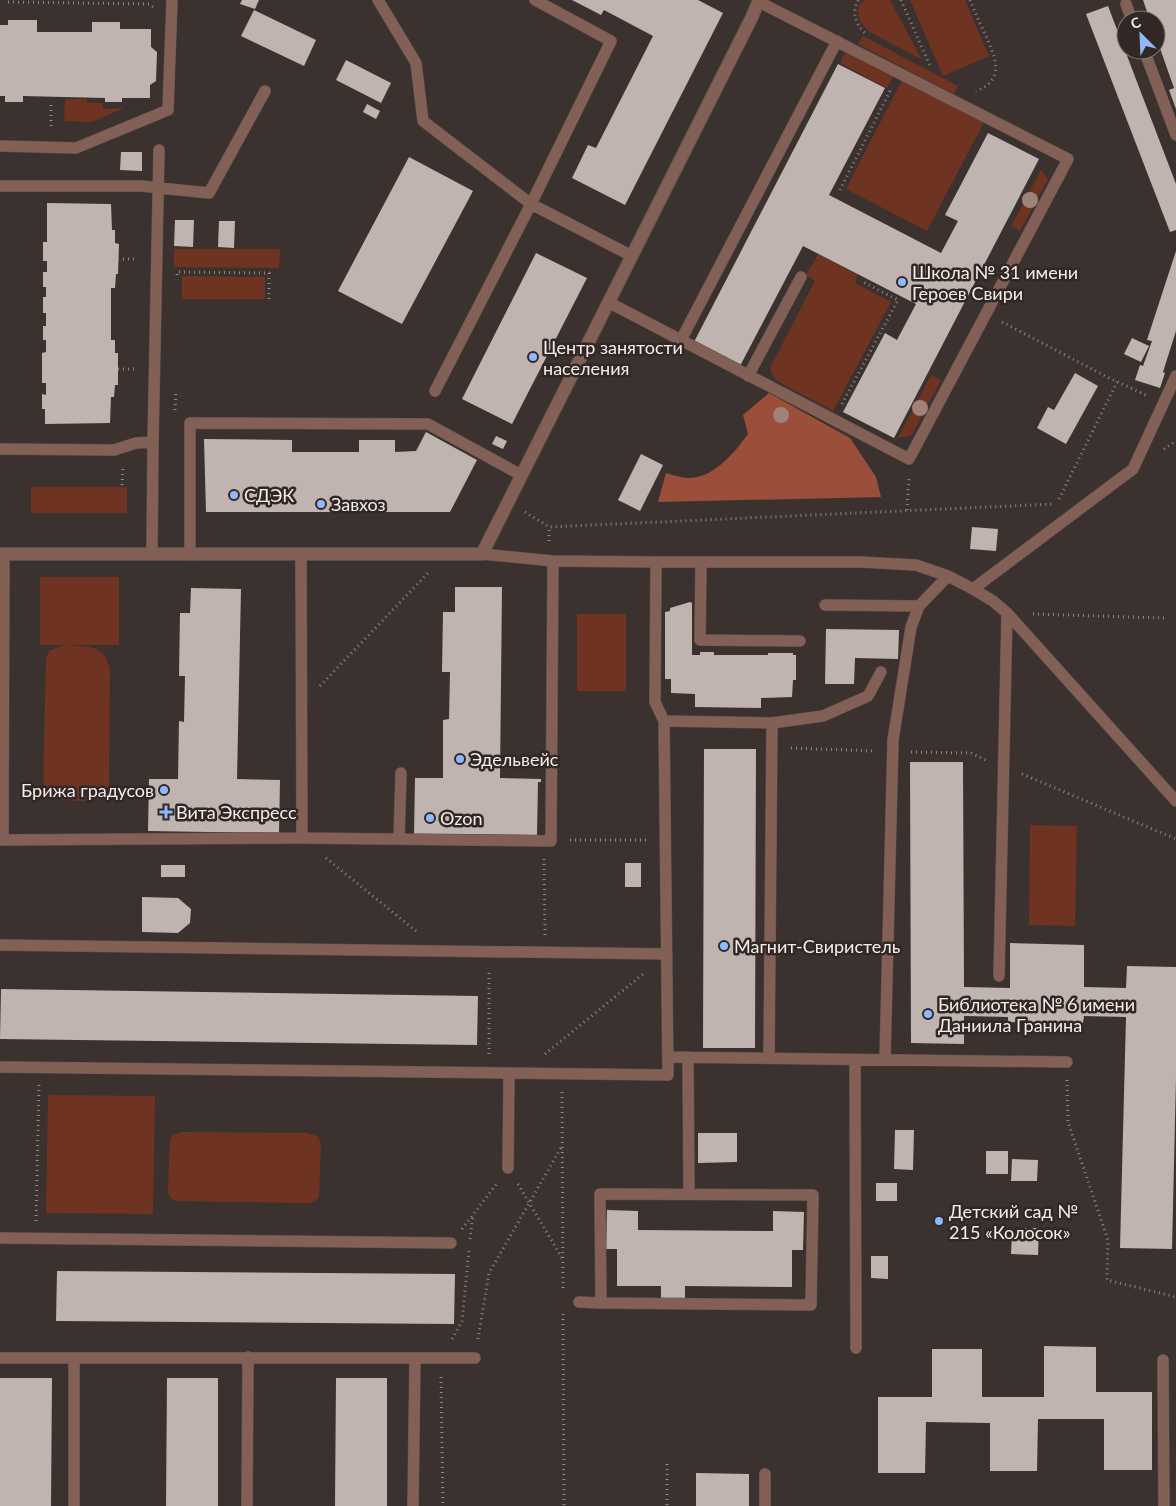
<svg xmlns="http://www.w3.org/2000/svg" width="1176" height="1506" viewBox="0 0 1176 1506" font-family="Lato,sans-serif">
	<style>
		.green { fill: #6f3322 }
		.forest { fill: #9b4f3a }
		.building { fill: #c0b4b1 }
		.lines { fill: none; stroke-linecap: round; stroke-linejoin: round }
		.lane-casing { stroke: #59504d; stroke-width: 12 }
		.street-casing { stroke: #59504d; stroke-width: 14 }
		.path { stroke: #8f8785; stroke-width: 3; stroke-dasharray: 1 4; stroke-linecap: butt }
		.lane { stroke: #826056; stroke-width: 11 }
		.street { stroke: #826056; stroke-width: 12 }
		.tree { fill: #9f827a }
		.poi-dot { fill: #90b8fd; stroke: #312825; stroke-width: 2 }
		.labels { text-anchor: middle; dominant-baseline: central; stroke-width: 5; stroke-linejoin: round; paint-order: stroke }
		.poi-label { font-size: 18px; fill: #f4edec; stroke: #312825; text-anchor: start }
	</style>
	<rect width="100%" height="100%" fill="#3b322f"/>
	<path class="green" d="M866,0h24l32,60 -52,-28c-9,-8 -15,-17 -10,-29z
		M910,0h55l24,56 -46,20z
		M863,36l95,50 -4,8 -96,-50z
		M845,52l48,25 -6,11 -47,-25z
		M902,80l82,42 -57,109 -81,-42z
		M65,99h22v4h16v6l21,-1 -32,14 -28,-1z
		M1041,170l7,9 -28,52 -9,-5z
		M174,249h106l-1,19 -105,-1z
		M818,254l40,21 -3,8 36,19 -58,109 -56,-30 -4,-5 -3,-8 45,-87 -9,-6z
		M182,276l83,1v22h-83z
		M931,375l10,5 -29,55 -14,3z
		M31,487h96v26h-96z
		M40,577h79v68h-53c21,3 37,-3 44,24l-1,115c-2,5 -3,9 -8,13 -8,6 -43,5 -50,-2 -5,-4 -6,-8 -8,-14l3,-122 3,-8 15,-6h-24z
		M577,614h49v77h-49z
		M1030,825l47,1 -2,100 -46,-1z
		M48,1095l107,1 -2,118 -107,-1z
		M182,1132l125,1 10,3 4,7 -2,54 -5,4 -5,2 -133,-2c-6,-2 -7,-5 -8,-11l2,-51 3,-4z"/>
	<path class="forest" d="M769,393l81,45 26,39 5,20 -223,5 8,-29c7,2 16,5 23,5 25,0 46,-26 59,-44l-5,-19z"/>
	<path class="building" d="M242,0h17l-4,9 -15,-5z
		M572,0h126l25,13 -98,192 -53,-27 16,-33 8,3 57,-112 -49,-26 -3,5z
		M1143,0h33v109l-7,-19 5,-2 -18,-51v-17h-6z
		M1108,6l68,178v46l-6,2 -84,-218z
		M254,10l62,30 -12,26 -63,-30z
		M8,20h29v12h55v-10h28v7h31v18l6,5 -1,29 -6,4v13h-28v4h-17v-4l-82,-2v6h-18v-6h-5v-71h8z
		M346,60l45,23 -10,20 -45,-23z
		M838,64l47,24 -56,107 112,58 17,-32 -13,-6 43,-82 51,26 -145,279 -51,-26 42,-79 12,7 19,-36 -113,-58 -63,120 -46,-24z
		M367,104l13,7 -4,8 -13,-7z
		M121,152h21v19l-22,-1z
		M409,157l64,34 -71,133 -64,-33z
		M47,203l64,1 1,26h3v13l4,1 -1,30h-2l-1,14h-4v52h4v13h3v32h-3l-1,12h-3l-1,26 -65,1v-15h-3v-15l4,1v-12h-4v-30l4,-1v-12h-3v-14h3v-13h-3v-16h3v-10h-3v-15h4v-11h-4v-19h4z
		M175,220h19l-1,27 -19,-1z
		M219,221h16l-1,27 -16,-1z
		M1176,251v80l-13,41 2,1 -5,15 -25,-8 5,-15 3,1 9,-25 -5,-1z
		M536,253l51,25 -75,146 -50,-25z
		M1132,338l17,8 -8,16 -17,-8z
		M1075,373l23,13 -32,58 -29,-16 11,-21 6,3z
		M426,432l51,28 -27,52h-244l-2,-73 88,1v12h67v-12h36v12l21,-1z
		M496,436l11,5 -4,8 -11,-5z
		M641,454l22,11 -23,46 -22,-11z
		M972,527l26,2 -2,22 -26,-2z
		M455,587h47l-2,191 41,1v3h-3l-1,53 -123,-1 1,-56h28v-58l6,-1 1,-47h-8l1,-60h12z
		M191,588l50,1 -4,190 43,1 -1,53 -131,-2 1,-52h29l1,-58 5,1 1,-46h-6l1,-63h10z
		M690,602l2,1v52h8v-3h14v3h54v-2h25v2h3v25h-3l-1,17 -31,1v10l-66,-1v-13l-24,-1v-14h-6v-67l5,-1v-3z
		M826,629l73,1 -1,29 -43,-1 -1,26h-29z
		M704,749h52l-1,299h-52z
		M910,762h53l1,225 46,1v-45l74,2v42l42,1 1,-22 49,1v111l-4,171 -52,-1 6,-231 -42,-1 -1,7 -75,-1v-5l-44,-1v28l-53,-1z
		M625,863h16v24h-16z
		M161,865h24v12h-24z
		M142,897l36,1 13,11 -1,14 -12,10 -36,-1z
		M1,989l477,7 -1,49 -477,-6z
		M895,1130h19l-1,40 -19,-1z
		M698,1133h39v29l-39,1z
		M986,1151h22v23h-22z
		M1012,1159l26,1 -1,21h-26z
		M876,1183h21v18h-21z
		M607,1210l31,1v19l135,1v-20l31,1 -1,38h-11v37l-107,-1v13l-24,-1v-12h-44v-37h-11z
		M1022,1228h17l-1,27 -27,-1 1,-20h9z
		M871,1256h17v23l-17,-1z
		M57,1271l398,3 -1,50 -398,-3z
		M1044,1346l52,1v45h56v78h-48v-51h-66l-1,52h-47v-48l-64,-1 -1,51h-47v-76h54v-48h50v48h62z
		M0,1378h52l-1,128h-51z
		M167,1378h51v128h-52z
		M336,1378h51v128h-52z
		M696,1473l53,1v32h-53z"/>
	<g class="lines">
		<g class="lane-casing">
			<path id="lane" d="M378,0l38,63 7,58 108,83 101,52
				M1126,4l6,16
				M1144,50l32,85
				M0,146l76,2 92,-38 4,-110
				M0,186h141l68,7 56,-102
				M608,302l301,157 159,-300 -309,-157
				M681,340l156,-299
				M748,376l53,-99
				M435,391l96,-187 80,-163 -76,-41
				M153,442l6,-292
				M0,449l114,1 22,-7 17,-1 -1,112
				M190,555v-132l238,1 93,51
				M301,555l1,283
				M656,562h205l55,3 32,11 25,13 20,12 14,12 169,188
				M701,562l-1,78 100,1
				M973,589l160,-120 43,-93
				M825,605l94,1
				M664,721l108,2 -3,335
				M772,723l51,-7 45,-20 13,-24
				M399,839l2,-66
				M0,840l302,-2 249,3 2,-280 -71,-7
				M3,840l1,-286
				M0,945l667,9
				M999,976l8,-363
				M668,1057l399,5
				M688,1057l1,137
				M885,1059l8,-319 18,-113 8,-21 29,-30
				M855,1060l1,288
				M0,1067l668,8 -4,-354 -9,-19 1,-140 -103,-1
				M508,1168l1,-95
				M0,1238l451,5
				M579,1302l22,1 210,2 2,-110 -213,-1 1,109
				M0,1358h415l-2,148
				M415,1358h60
				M1163,1360l1,146
				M74,1506v-148
				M247,1506l1,-149
				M765,1506v-32"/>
		</g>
		<g class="street-casing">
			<path id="street" d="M0,554h482l270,-537 7,-17"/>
		</g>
		<path class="path" d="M858,0c-6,12 -3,24 7,33
			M901,0l30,68
			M970,0c5,12 10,24 16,36 9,21 20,44 -10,55
			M8,2l141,2 4,3
			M51,126v-25
			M840,190l51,-101
			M118,259h20
			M177,275v-3l92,1v26
			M1002,322l109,57 37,17
			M118,369h19
			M842,404l56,-104 -37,-19
			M175,410l1,-19
			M1164,449l12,-8
			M122,485l1,-18
			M1059,499l58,-117
			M907,510l2,-33
			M525,512l24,15 505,-23
			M549,541v-14
			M1033,614l131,4
			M320,686l108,-113
			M791,748l84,3
			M911,752l60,1 15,7
			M1022,774l154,65
			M570,840h76
			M326,858l90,73
			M544,859l1,76
			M489,1054v-83
			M545,1054l98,-80
			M1067,1080l1,42 40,118 -1,40 69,17
			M562,1092l1,198
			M518,1184l44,74
			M36,1221l3,-136
			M462,1229l36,-47
			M470,1239l3,-24
			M563,1314l1,192
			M452,1339l10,-18 7,-71
			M478,1339l11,-66 73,-127
			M441,1377l2,129
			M667,1464v42"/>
		<use href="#lane" class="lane"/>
		<use href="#street" class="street"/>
	</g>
	<g class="tree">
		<circle cx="1030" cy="200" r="8"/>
		<circle cx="920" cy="408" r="8"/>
		<circle cx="781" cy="415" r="8"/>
	</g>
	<g class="poi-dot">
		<circle cx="902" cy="282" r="5"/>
		<circle cx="533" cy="357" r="5"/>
		<circle cx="234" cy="495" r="5"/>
		<circle cx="321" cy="504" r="5"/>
		<circle cx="460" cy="759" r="5"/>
		<circle cx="164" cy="790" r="5"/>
		<path d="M163.5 804.5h5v5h5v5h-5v5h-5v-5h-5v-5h5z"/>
		<circle cx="430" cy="818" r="5"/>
		<circle cx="724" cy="946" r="5"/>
		<circle cx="928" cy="1014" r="5"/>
		<circle cx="939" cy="1221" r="5"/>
	</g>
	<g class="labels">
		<g class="poi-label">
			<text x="912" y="272">Школа № 31 имени<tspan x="912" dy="21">Героев Свири</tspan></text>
			<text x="543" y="347">Центр занятости<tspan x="543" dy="21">населения</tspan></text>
			<text x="244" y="495">СДЭК</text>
			<text x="331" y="504">Завхоз</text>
			<text x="470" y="759">Эдельвейс</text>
			<text x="154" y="790" text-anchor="end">Брижа градусов</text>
			<text x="176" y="812">Вита Экспресс</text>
			<text x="440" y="818">Ozon</text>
			<text x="734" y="946">Магнит-Свиристель</text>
			<text x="938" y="1004">Библиотека № 6 имени<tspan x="938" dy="21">Даниила Гранина</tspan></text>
			<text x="949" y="1211">Детский сад №<tspan x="949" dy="21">215 «Колосок»</tspan></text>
		</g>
	</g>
	<g transform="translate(1141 35) rotate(336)"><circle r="24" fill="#312825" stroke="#7f7775"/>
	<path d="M0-4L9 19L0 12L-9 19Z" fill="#90b8fd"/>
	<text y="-8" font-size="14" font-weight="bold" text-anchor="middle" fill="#f4edec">С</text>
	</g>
</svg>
